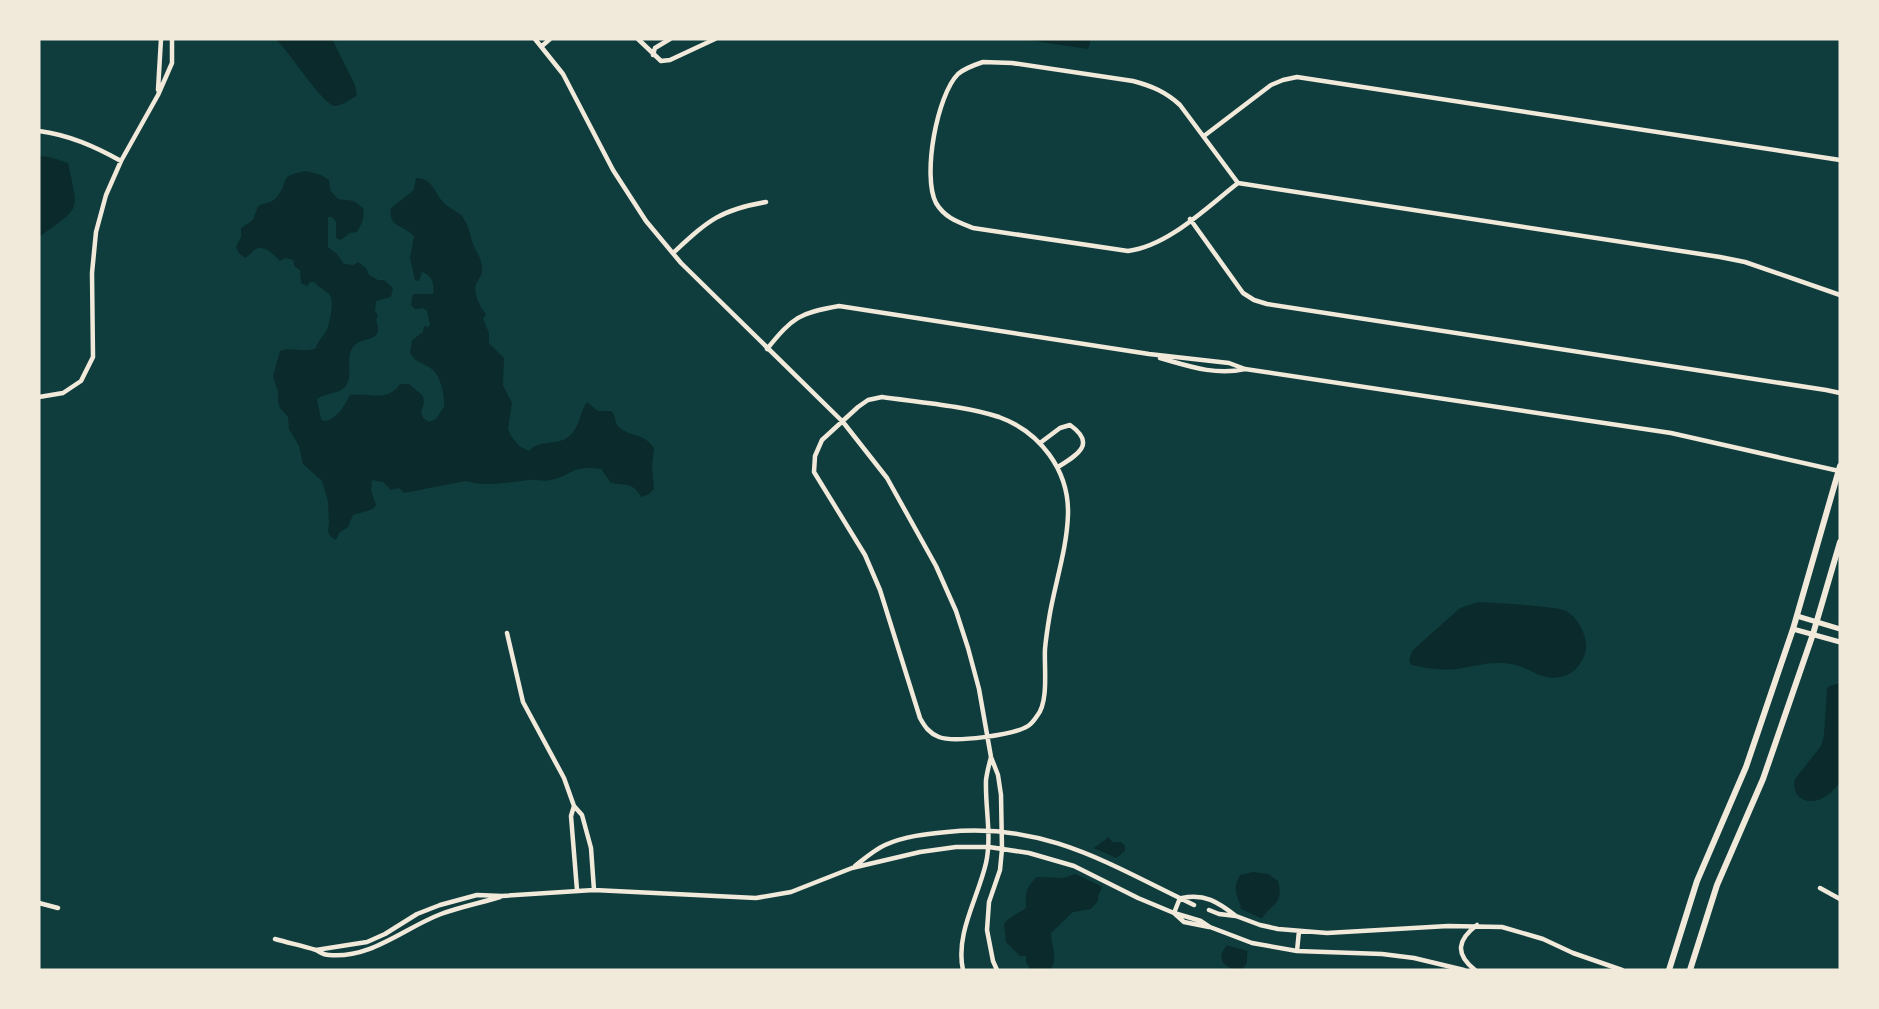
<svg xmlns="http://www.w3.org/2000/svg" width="1879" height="1009" viewBox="0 0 1879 1009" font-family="Figtree,sans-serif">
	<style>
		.water { fill: #0a2a2b }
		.pier { fill: #0f3d3e }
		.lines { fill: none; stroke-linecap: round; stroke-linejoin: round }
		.minor { stroke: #f1e9da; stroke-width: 4.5 }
		.tertiary { stroke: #f1e9da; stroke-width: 5 }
		.secondary { stroke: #f1e9da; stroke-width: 6 }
	</style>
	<rect width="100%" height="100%" fill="#0f3d3e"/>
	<path class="water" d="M277,39h55l23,46 2,11c-7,3 -15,10 -22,10 -12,-1 -46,-55 -58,-65z
		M1021,39h70l-3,10z
		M39,156l11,1 18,6c11,51 13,43 -29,74z
		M306,171l15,4 8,5 1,10 8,9 16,2 9,7c2,10 -1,15 -6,24l-7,1 -9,7 -5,-2v-16l-4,-5h-4v30l9,7 7,10 9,1 5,-3 8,6 3,7 9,5h6l9,8 -2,9 -15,4 -1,10 3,5 -2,4c9,24 -14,15 -23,27 -8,10 0,26 -6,37 -6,11 -21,8 -30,15l4,20 3,2c13,-1 20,-15 26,-26 19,-3 38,8 50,-11h9l14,12 1,7 -3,10 2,5 6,4 7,-3 8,-12c1,-10 -3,-30 -11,-37 -9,-8 -17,-6 -23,-17l2,-13 11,-8 1,-6 4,1 2,-2 -3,-14 -4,-3 -8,1 -4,-4 2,-11h20c2,-10 -1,-19 -11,-22l-3,9 -4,-1 -5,-22 4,-22c-10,-11 -27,-9 -23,-28l23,-18 2,-12c16,0 18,13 26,23 5,6 13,9 19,14 7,8 8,16 11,26 3,9 9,16 10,26 1,7 -3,11 -6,17 -3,10 4,23 10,30l-3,5 6,14v10l15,15 -1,27 9,18 -4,26 3,7 8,10 10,5c10,-11 24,-6 36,-12 15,-8 14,-26 22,-37l11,9h13c6,5 3,13 9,17 10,9 23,4 34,20l-2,18 2,23 -5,5 -8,3c-8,-16 -18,-11 -30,-14l-10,-14c-29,-4 -26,5 -50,11 -7,2 -16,-1 -23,0 -21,3 -42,7 -62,1l-62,12 -5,-5 -8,2 -8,-8 -11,-2 -1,10 5,15 -3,4 -20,6 -5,12 -9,6 -3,7 -6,-4 -2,-5 1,-8 -1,-22 -6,-20 -19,-17 -4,-18 -10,-17 -1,-12 -8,-9 -2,-6v-10l-5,-16 7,-25c12,-5 24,3 36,-3 3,-11 10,-13 12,-21 2,-8 7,-26 1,-33 -5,-4 -10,-7 -15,-12h-4l-3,4 -6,-3 -1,-13 -5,-3 -2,-7 -8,-2 -5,3c-6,-6 -17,-19 -27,-10 -2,2 -4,5 -8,7l-7,-6 -2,-5 5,-10v-9l12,-8 5,-14c6,-3 13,-3 18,-8 15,-17 0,-22 30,-27z
		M1479,602c14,1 79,4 87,9 13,7 24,29 19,43 -5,13 -13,21 -25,23 -16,4 -30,-8 -44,-12 -20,-5 -39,1 -59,4 -16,2 -31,-1 -46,-4l-2,-5 3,-9 48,-43z
		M1840,683v99c-4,5 -8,11 -14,14 -15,11 -36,4 -31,-17l26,-33 3,-11 3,-47 3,-2z
		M1109,837l3,5h9l4,4v5l-9,7 -18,38v5l-7,8 -18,3 -22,21c0,13 8,26 -1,37l-20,-1 -4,-7v-6h-6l-14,-14 -2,-18c6,-8 15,-11 22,-16 -1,-15 0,-21 11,-31l27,1 11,-4 19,-26z
		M1253,872l15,2 10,7c6,22 -5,22 -16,37 -9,12 -16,30 -15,45l-5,6h-11l-8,-6 -2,-9 6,-9 14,-37c-4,-15 -9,-17 -1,-33z"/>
	<path class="pier" d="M1091,847l28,12 -14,29 -34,-16z
		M1239,908l24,11 -15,32 -22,-6z"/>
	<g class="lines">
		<path class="minor" d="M535,39l28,35 50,96 33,51 35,42 162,159 44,56 49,88 20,45 12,37 11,41 12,68 7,18 3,20 1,54 -2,21 -11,32 -2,28 6,31 4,9
			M638,39l23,22 9,-1 45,-21
			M542,46l8,-7
			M653,55l2,-7 15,-9
			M983,62l29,1 121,18c19,5 33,11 47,24l58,78c-32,25 -70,63 -110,68l-155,-23c-15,-6 -28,-10 -37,-25 -14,-27 1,-108 22,-129 7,-6 16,-9 25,-12z
			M158,90l3,-51
			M39,131c30,4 55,15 82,30
			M1204,136l67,-51 12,-5 14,-3 543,83
			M1238,183l482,74 25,5 95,33
			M1190,219l53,74 11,7 13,4 559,86 14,3
			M673,253c35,-32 46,-43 93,-51
			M767,349c26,-32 32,-36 72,-43l310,48 80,9 16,6 426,64 168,38
			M1160,358c28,8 56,18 85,11
			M39,397l24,-4 18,-12 12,-24 -1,-84 4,-41 10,-37 15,-34 37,-66 14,-32v-24
			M882,397c35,5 84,9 117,20 41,15 70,53 69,97 -1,34 -12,66 -18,99 -2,12 -4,24 -5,36 -1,18 4,53 -8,67 -2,3 -6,8 -9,10 -14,9 -74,17 -89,11 -10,-4 -14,-10 -19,-19l-40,-128 -15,-35 -51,-83 1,-16 7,-16 36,-33 10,-7z
			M1040,443l20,-15 10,-3c27,19 7,30 -12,42
			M507,633l16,69 41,76 10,28 8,9 9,33 3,42
			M574,806l-3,10 6,74
			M855,866c9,-7 19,-16 30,-21 20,-9 41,-11 62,-13 99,-10 163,33 247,73
			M1820,888l20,11
			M1182,898c22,-5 36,4 54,18
			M39,903l19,5
			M1209,910l10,4 17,2 24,9 18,4 49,4 121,-7 54,1 41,12 30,14 49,17
			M1174,913l10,9 25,5
			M1174,913l6,-15
			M275,939c14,4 28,7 41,11 4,2 8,5 13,5 42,4 75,-27 112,-41 19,-7 39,-11 59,-17
			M316,950l51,-8 18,-8 32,-20 23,-9 37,-10 25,1 92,-6 162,8 35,-6 61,-24 68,-16 36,-5h33l40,6 45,13 64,32 36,15 27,8 9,6 42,16 45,8 85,3 32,4 50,12
			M1297,951l2,-20
			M963,970c-8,-36 15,-72 23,-107 6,-27 -1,-56 0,-83 1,-8 3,-15 5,-23
			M1475,970c-20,-16 -18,-30 2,-45"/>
		<path class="tertiary" d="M1797,616l43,13
			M1793,629l47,13"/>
		<path class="secondary" d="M1669,970l28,-89 49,-114 47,-138 47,-163
			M1690,970l27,-85 46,-106 50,-145 27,-92"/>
	</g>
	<rect width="1879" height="1009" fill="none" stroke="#f1e9da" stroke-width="81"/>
</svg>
